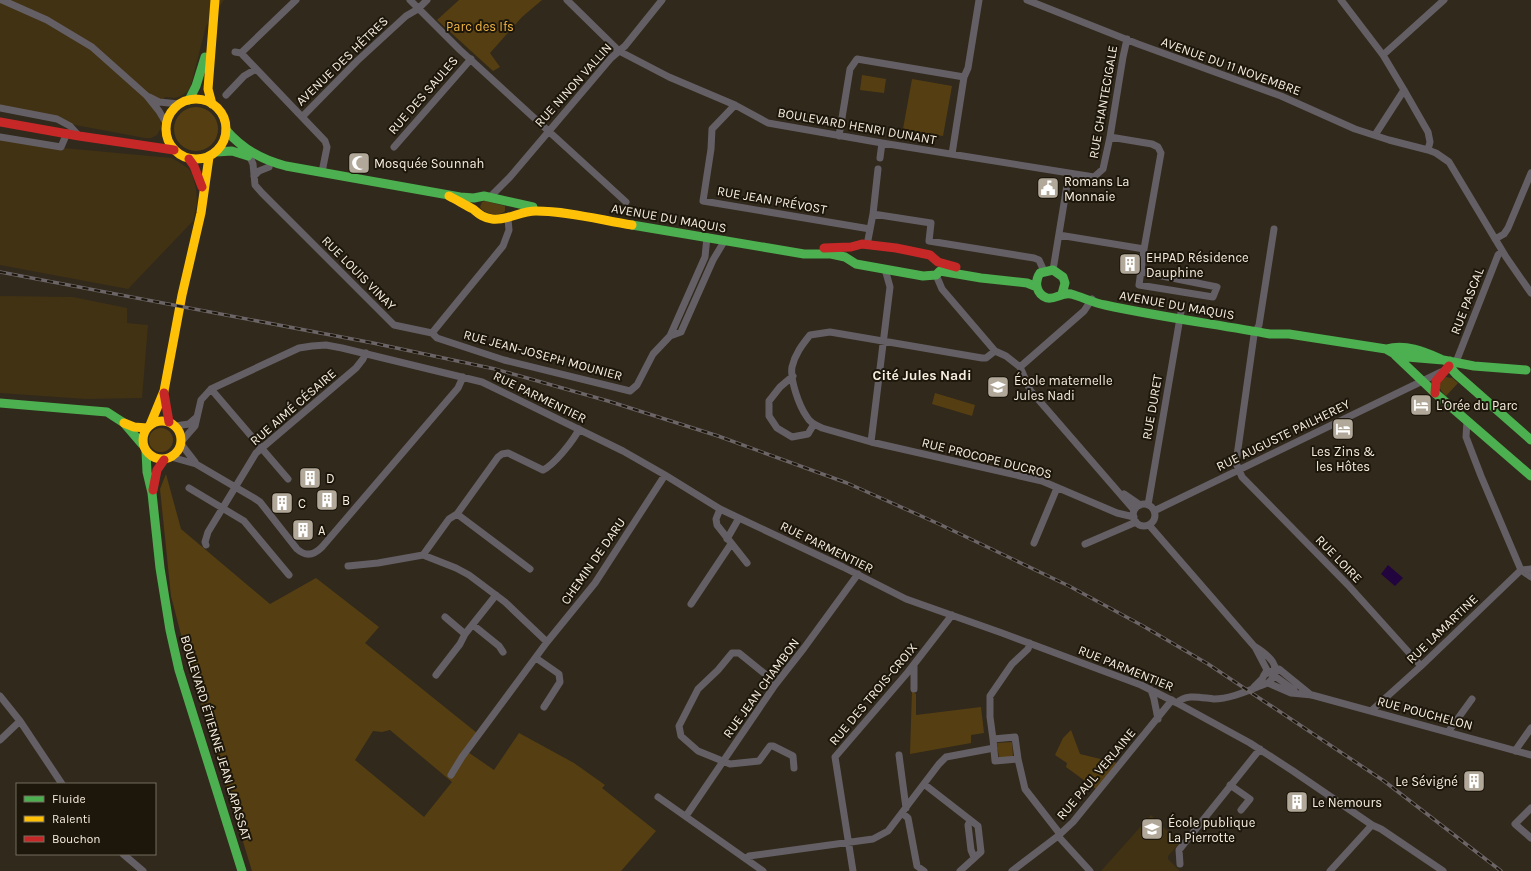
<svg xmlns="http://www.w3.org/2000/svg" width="1531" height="871" viewBox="0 0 1531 871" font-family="Karla,sans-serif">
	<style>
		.built { fill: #413213 }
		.green { fill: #553f12; fill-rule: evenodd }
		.water { fill: #22043f }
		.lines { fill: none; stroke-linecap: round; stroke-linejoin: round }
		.street { stroke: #645f64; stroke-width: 7 }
		.fast { stroke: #4caf50; stroke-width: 9 }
		.slow { stroke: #ffc107; stroke-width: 9 }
		.jam { stroke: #c62828; stroke-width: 9 }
		.rail-casing { stroke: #6c6567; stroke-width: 3.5 }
		.rail { stroke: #1c160b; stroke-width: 2; stroke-dasharray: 6; stroke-linecap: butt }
		.labels { text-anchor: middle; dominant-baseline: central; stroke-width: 4; stroke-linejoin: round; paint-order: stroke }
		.park-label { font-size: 13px; fill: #f1b543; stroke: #1c160b }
		.street-label { font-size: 13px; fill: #f6edde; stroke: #1c160b }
		.poi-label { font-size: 13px; fill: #f6edde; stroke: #1c160b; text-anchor: start }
		.neighbourhood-label { font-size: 14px; font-weight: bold; fill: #f6edde; stroke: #1c160b }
	</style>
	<rect width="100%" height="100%" fill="#31291c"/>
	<path class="built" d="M0,0h224l-18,26 -15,59 -3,6 -7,5 -6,2 -10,-1 -9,13 6,16 -5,9 -6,3h-6l-145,-27z
		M0,137l63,11 109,10 16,10 4,6 4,14 1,15 -4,18 -65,68 -128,-24z
		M0,296l73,1 54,11v15l21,2 -6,73 -56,1 -86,-6z
		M1151,815l29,28 -12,13v3l12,12h-79z"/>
	<path class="green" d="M459,0h83l-20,17 -32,36 10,14 -7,4 -56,-51z
		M862,75l24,4 -2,14 -24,-3z
		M912,79l40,7 -9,50 -40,-7z
		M174 129a22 22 0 1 1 44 0a22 22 0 1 1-44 0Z
		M485,201l20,5v5c-6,6 -21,3 -25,-4l2,-5z
		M1446,377l6,1 6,5 -12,13c-7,-6 -10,-13 0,-19z
		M935,393l40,12 -3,11 -40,-12z
		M149 440a12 12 0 1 1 24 0a12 12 0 1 1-24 0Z
		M166,474l15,55 89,75 46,-26 63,49 -14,16 112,90 -12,17 29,20 25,-37 55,30 31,22 -3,3 54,43 -35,40h-369l-65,-213 -16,-62 -11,-107zM390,730l62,52 -28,35 -69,-57 18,-29 9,1z
		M912,691l4,3v21l65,-8 3,26 -13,2v8l-61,11z
		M1071,730l9,24 37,9 -21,26 -30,-22 1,-4 -12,-8 8,-17z
		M1012,742l1,15 -14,1 -2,-15z"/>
	<path class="water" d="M1388,565l15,13 -8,8 -14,-12z"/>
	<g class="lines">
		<path class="street" d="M2,0l45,20 45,27 55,49 12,15 7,12
			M410,0l50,50 166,152
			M567,0l52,51 50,26 66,28 33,18 114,20 212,34 9,-8 7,-32 13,-80 4,-18
			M1027,0l111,44 143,52 74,33 34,11 39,10 8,3 13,9 57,95 25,36
			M1341,0l42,55 21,35 24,42 2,10 -2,8
			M235,52l6,1 55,-53
			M241,53l84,88 2,6 -5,25
			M1383,55l61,-55
			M226,95l18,-19 12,-7
			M149,97l10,5 20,2
			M735,105l-23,24 -1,20 -8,52 167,28
			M0,108l57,11 13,7 9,10
			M302,117l55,-56 49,-45 12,-7 9,-9
			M1375,135l29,-45
			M839,136l11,-67 7,-10 107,18
			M0,137l61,10 6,-14
			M1110,137l42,7 6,3 3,6 -17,96 -5,36 74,12 4,-10 -75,-15
			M394,147l77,-88
			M952,154l12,-77 4,-9 11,-68
			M250,157l3,7 2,21 7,8 132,132 38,8 71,-87 6,-16 -1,-11
			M880,158l2,-15
			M254,176l5,-5 10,-4
			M490,197l20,-20 101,-119 14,-12 37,-46
			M873,214l58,9 -2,18 105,17 5,2 5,11
			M1274,229l-15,96 -5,10 -18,128 6,14 106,108 73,81
			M1059,235l85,14
			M1495,239l9,-5 4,-6 23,-55
			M867,245l6,-31 5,-45
			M1053,270l16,-97
			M936,275l6,14 53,62 11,5 14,11 10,23 104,120
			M432,333l5,5 67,22 126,31 7,-6 16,-31 17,-18 35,-79 2,-20
			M670,336l11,-4 32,-72 12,-20
			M995,351l-9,7h-4l-152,-26 -20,3c-8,10 -15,19 -18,32 -2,13 7,39 15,50 3,6 9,8 15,11l49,14 171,39 75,32 17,4
			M1456,362l42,-107 4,-4
			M1020,367l64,-56 8,-12
			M793,376l-13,11 -11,14v15l8,12 15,9 16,-3 6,-10
			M211,389l77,90
			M1467,421l-1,16 15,39 40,94 10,7
			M175,426l14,-2 8,-7
			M181,442l14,-16 6,-26 10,-11 88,-41 13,-2 14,-1 16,3 140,34 141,69 42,24 55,34 123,58 63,32 96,34 139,52 36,18 73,40 43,28 79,54 9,4 62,42
			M871,442l19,-155 -5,-18
			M181,444l14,18
			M171,457l25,7 58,34 6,4 37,47c9,8 17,6 25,-2l136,-159 5,-11
			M189,488l55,33 45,54
			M1124,494l16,11
			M1133 515a11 11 0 1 1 22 0a11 11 0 1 1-22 0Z
			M1148,505l33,-193
			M720,509l-4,10 1,6 30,38
			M1154,511l287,-139
			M457,514l73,55
			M1149,525l105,121c13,8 32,22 14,37
			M727,539l12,-21
			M1034,543l23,-55
			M1085,544l51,-22
			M206,545l-1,-3 3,-10 48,-79 100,-85 7,-9 3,-6
			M423,555l26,-36 8,-5 41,-57 4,-3 6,-1 35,17c11,-5 31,-30 36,-41
			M348,566l30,-3 45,-8 33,13 13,7 36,27 42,40
			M691,604l40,-60
			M445,617l20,17
			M473,625l26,21 4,6
			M536,658l23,16 1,8 -16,25
			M1272,674l22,16
			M436,675l24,-31 5,-10 31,-39
			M1264,675l11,-6h4l32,26
			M775,685l-10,-11 -26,-21h-7l-14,17 -20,19 -19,37 2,10 17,15 32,13 29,-3 11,-15h3l20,10 1,12
			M1254,687l8,-8 5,-9 -12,-23
			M914,689v-24
			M1151,690l3,9 4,20
			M0,696l20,25 42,63
			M1177,703c9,-10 25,-5 37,-4 18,0 37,-10 54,-16l23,10 21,2 219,60
			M1371,711l50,-45 100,-96 10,-1
			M1448,732l24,-33
			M1015,737l3,22 -23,2 -2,-22z
			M993,739l-3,-22v-21l22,-32 16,-15 2,-6
			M0,740l20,-19
			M1515,751l16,-23
			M899,755l7,53
			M1018,759l7,30 35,45
			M451,775l11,-18 85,-115 48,-59 70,-108
			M924,784l54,42 3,26 -21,19
			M1230,785l20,14 -9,11
			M658,797l105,74
			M1531,808l-16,16 16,14
			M902,813l6,5 9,48 7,5
			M686,816l89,-131 29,-37 54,-74
			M970,821l-2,4 3,25 3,7
			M1058,836l32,35
			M123,854l20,17
			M746,859l3,-3 124,-17 15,-8 51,-67 7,-7 48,-9
			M1180,864l-1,-14 81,-101
			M853,871l-18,-114 73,-85 44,-57
			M1012,871l46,-35 15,-14 99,-122
			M1330,871l42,-46"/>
		<path class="fast" d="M189,100l7,-14 9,-29
			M226,130c16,19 36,30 60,36l174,31 14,1 10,-2 49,11
			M216,152l16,-1 16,5
			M632,225l172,29h27l14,3 11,7 67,12 13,-1 4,-4 41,7 46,5 10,4
			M1062,294l3,-11 -2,-6 -10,-7 -13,3c-6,9 -4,21 7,25 8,2 15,-6 24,-4 11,3 23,9 34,11 55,12 110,19 165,29h19l97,15c20,-5 37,2 55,10
			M1386,349l7,4 14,4 36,3 31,6 52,4
			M1395,355l40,38 96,83
			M1450,361l-1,5 7,8 75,66
			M0,403l107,9 17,11 18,21
			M146,451l1,21 5,21 8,75 10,62 9,40 63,201"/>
		<path class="slow" d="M166 129a30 30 0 1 1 60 0a30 30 0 1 1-60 0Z
			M212,104l-4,-15 7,-89
			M449,196c8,4 16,9 24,13 6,5 10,9 19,10 15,2 28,-8 44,-8 31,0 65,9 96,14
			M143 440a19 19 0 1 1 38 0a19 19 0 1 1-38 0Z
			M124,423l10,4 13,1
			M150,425l14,-34 18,-96 19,-82 8,-56"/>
		<path class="jam" d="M0,122l79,14 95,14
			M189,159l5,7 8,21
			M824,248l27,-1 11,-3 34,4 34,7 8,7 18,5
			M164,393l5,29
			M1435,393l1,-12 13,-15
			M153,490l4,-20 7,-10"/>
		<g class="rail-casing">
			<path id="rail" d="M0,272l373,71 122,26 113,32 110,35 129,47 92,41 130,62 74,40 65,38 176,117 117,90"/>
		</g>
		<use href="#rail" class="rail"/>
	</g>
	<defs>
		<g id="mosque-square" transform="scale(1.15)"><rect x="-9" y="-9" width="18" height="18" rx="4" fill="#b1a89a" stroke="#1c160b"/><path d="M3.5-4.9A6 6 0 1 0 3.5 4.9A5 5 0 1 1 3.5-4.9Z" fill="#fff"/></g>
		<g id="civic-square" transform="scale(1.15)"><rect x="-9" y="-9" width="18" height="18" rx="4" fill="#b1a89a" stroke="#1c160b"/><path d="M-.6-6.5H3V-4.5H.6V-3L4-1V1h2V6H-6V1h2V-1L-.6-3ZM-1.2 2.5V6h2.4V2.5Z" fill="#fff"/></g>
		<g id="building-square" transform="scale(1.15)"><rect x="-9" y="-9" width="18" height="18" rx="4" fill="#b1a89a" stroke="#1c160b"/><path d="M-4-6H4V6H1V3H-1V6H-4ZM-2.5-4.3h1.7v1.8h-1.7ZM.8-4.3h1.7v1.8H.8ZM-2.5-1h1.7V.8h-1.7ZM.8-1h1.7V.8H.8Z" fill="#fff"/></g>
		<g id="school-square" transform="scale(1.15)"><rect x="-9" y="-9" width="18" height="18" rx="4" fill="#b1a89a" stroke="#1c160b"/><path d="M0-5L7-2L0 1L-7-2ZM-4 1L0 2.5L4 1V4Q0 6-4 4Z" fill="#fff"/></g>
		<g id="hotel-square" transform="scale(1.15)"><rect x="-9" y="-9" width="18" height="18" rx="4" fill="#b1a89a" stroke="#1c160b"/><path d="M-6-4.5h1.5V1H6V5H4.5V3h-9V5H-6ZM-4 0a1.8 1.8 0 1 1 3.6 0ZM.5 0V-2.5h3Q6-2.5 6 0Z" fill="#fff"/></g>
	</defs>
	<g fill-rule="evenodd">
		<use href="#mosque-square" x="359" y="163"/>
		<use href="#civic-square" x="1048" y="188"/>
		<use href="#building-square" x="1130" y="264"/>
		<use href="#school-square" x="998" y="387"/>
		<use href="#hotel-square" x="1421" y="405"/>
		<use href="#hotel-square" x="1343" y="429"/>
		<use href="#building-square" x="310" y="478"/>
		<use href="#building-square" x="327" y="500"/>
		<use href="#building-square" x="282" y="503"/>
		<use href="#building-square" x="303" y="530"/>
		<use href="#building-square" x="1474" y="781"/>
		<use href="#building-square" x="1297" y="802"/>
		<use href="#school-square" x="1152" y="829"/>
	</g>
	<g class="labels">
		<g class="park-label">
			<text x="480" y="26">Parc des Ifs</text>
		</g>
		<g class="street-label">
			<text transform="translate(342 61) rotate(-44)">AVENUE DES HÊTRES</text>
			<text transform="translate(1231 66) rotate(20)">AVENUE DU 11 NOVEMBRE</text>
			<text transform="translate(573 85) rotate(-48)">RUE NINON VALLIN</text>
			<text transform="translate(423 95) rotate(-49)">RUE DES SAULES</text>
			<text transform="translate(1103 102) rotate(-80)">RUE CHANTECIGALE</text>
			<text transform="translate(857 126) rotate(10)">BOULEVARD HENRI DUNANT</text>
			<text transform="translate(772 200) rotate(10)">RUE JEAN PRÉVOST</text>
			<text transform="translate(669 218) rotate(10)">AVENUE DU MAQUIS</text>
			<text transform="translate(359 273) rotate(45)">RUE LOUIS VINAY</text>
			<text transform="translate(1467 301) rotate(-69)">RUE PASCAL</text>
			<text transform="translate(1177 305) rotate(10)">AVENUE DU MAQUIS</text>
			<text transform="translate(543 355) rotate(15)">RUE JEAN-JOSEPH MOUNIER</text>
			<text transform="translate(540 397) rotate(26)">RUE PARMENTIER</text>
			<text transform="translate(293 407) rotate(-41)">RUE AIMÉ CÉSAIRE</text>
			<text transform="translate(1152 407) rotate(-80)">RUE DURET</text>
			<text transform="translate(1283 435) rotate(-26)">RUE AUGUSTE PAILHEREY</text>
			<text transform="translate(987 458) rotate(14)">RUE PROCOPE DUCROS</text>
			<text transform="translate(827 547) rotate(26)">RUE PARMENTIER</text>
			<text transform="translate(1339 559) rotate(46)">RUE LOIRE</text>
			<text transform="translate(593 561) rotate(-55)">CHEMIN DE DARU</text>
			<text transform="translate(1442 629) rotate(-44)">RUE LAMARTINE</text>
			<text transform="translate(1126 668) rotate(22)">RUE PARMENTIER</text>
			<text transform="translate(761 688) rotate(-54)">RUE JEAN CHAMBON</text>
			<text transform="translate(873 694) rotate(-50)">RUE DES TROIS-CROIX</text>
			<text transform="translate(1425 713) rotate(15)">RUE POUCHELON</text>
			<text transform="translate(216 738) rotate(73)">BOULEVARD ÉTIENNE JEAN LAPASSAT</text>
			<text transform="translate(1096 774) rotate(-50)">RUE PAUL VERLAINE</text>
		</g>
		<g class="poi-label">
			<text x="374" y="163">Mosquée Sounnah</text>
			<text x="1064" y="181">Romans La<tspan x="1064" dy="15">Monnaie</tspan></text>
			<text x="1146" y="257">EHPAD Résidence<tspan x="1146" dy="15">Dauphine</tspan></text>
			<text x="1014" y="380">École maternelle<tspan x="1014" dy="15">Jules Nadi</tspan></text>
			<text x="1436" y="405">L'Orée du Parc</text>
			<text x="1343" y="451" text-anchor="middle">Les Zins &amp;<tspan x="1343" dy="15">les Hôtes</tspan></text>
			<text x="326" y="478">D</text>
			<text x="342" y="500">B</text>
			<text x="298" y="503">C</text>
			<text x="318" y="530">A</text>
			<text x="1458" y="781" text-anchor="end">Le Sévigné</text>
			<text x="1312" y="802">Le Nemours</text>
			<text x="1168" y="822">École publique<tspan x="1168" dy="15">La Pierrotte</tspan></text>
		</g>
		<g class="neighbourhood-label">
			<text x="922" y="375">Cité Jules Nadi</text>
		</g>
	</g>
	<rect x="16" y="783" width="140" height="72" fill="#1c160b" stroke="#736c5f"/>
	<rect x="24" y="796" width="20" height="6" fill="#4caf50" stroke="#736c5f"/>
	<text x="52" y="803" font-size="12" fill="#f6edde">Fluide</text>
	<rect x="24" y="816" width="20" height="6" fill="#ffc107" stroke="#736c5f"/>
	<text x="52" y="823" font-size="12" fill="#f6edde">Ralenti</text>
	<rect x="24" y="836" width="20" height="6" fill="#c62828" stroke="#736c5f"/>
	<text x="52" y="843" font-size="12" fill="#f6edde">Bouchon</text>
</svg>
